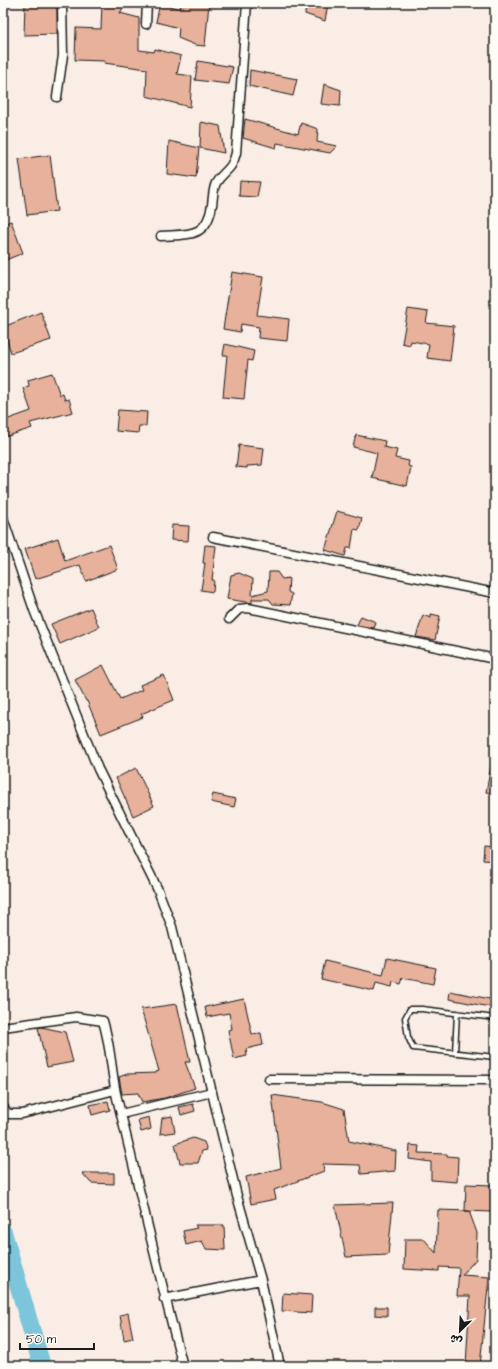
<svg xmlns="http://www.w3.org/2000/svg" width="498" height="1369" viewBox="0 0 498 1369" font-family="'Architects Daughter','Playpen Sans Arabic',sans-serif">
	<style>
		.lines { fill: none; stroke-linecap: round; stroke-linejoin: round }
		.river { stroke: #7bc5da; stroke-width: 18 }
		.building { fill: #e7b19b; stroke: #1c1c1c }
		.lane-casing { stroke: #1c1c1c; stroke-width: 7 }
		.street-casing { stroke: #1c1c1c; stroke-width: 11 }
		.lane { stroke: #fdfcf7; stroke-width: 4 }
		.street { stroke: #fdfcf7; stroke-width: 8 }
	</style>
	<rect width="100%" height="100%" fill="#f9ede5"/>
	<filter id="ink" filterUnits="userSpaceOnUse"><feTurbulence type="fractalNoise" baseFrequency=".025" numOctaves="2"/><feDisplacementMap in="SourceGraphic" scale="8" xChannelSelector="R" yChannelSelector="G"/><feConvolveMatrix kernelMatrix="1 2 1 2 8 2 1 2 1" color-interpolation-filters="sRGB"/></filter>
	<g filter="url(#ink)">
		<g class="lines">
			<path class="river" d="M3,1232l39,134"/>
		</g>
		<path class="building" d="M25,3l32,1v30l-33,1z
			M102,3h24l-6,10 19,5v32l15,2 1,-3 26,7 -4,18 15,2 -2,31 -44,-11 1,-27 -43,-6 1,-2 -30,-1 1,-32 25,1z
			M160,3l20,6 1,-6h28l-4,43 -10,-1 -17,-7 1,-10 -23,-6z
			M306,3h22l-3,18 -20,-7z
			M198,61l35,6 -4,17 -34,-4z
			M250,70l47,9 -4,17 -44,-10z
			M324,84l17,6 -1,16 -19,-2z
			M245,119l53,15 3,-11 17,6 -1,13 20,4 -7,7 -53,-10 -1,5 -33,-10z
			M201,122l19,4 4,27 -24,-5z
			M169,141l30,7 -3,30 -29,-4z
			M50,155l7,56 -30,4 -8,-56z
			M240,181l20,1 -3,15 -18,-1z
			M11,221l12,32 -20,8v-37z
			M232,272l31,5 -6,38 32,4 -2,22 -29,-3 1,-11 -18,-3 -1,8 -17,-3z
			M408,309l20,3 -2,11 28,3 -4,35 -23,-3 2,-14 -18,-3 -1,4 -8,-2z
			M41,312l10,28 -40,13 -8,-26z
			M225,344l29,7 -2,10 -4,-1 -4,39 -21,-2 4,-42h-4z
			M52,373l8,22 3,-1 2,6 4,-1 4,13 -43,11 2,5 -27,9 -2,-16 28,-10 -8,-23 6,-2 -1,-6z
			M118,410l29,2 -1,14h-7l-1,7 -22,-2z
			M356,435l29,6 -1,6 13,3 -2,8 14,3 -1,5 3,1 -4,19 -35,-8 5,-25 -24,-6z
			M239,445l25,3 -2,17 -15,1v2l-11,-1z
			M337,511l25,7 -3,12 -5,-1 -3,19h-4l-2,8 -20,-6z
			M172,525l17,1 -1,15 -17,-1z
			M58,538l7,23 44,-16 9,24 -32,12 -6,-16 -45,14 -10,-30z
			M205,545l11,1 -4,34h2l-1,12 -12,-2 4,-27h-2z
			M269,572h8l5,7 7,-1 -1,14 4,2 -2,11 -17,-1 -4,-5h-17v4l-25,-4 4,-24 8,-2 14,6 -1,16 16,-4z
			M91,608l8,19 -39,17 -9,-20z
			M431,614l9,2 -5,24 -19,-3 7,-22 8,3z
			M361,616l15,6 -2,6 -17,-3z
			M103,665l17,34 22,-9 -2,-5 24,-10 10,25 -33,14 2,3 -42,17 -14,-33h-1l-11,-21z
			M491,766h4v28l-9,-2z
			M136,768l18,38 -21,10 -17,-38z
			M213,794l23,5 -2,8 -23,-5z
			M484,846l11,1v14l-12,-1z
			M387,958l49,10 -3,16 -30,-6 -2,6 -8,-2 -1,5 -16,-4 -2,8 -53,-12 4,-18 58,14z
			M450,991l45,9v8l-46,-9z
			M244,999l8,35 9,-1 2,12 -17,4 1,7 -13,3 -6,-29 4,-1 -3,-16 -22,4 -2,-10z
			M177,1004l13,58h-5l10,26 -30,10 -23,4 -4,-9 -16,1 -3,-17 8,-3 29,-1v-1l3,-1 -18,-62z
			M41,1027l24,5 8,30 -26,5 -9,-39z
			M272,1095l50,7 22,7 5,32 47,10 -1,20 -34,3 -1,-9 -37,-1 1,7 -50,19 2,9 -25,5 -5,-27 35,-9z
			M108,1101l2,9 -18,5 -2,-10z
			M193,1104l2,7 -14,4 -2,-8z
			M172,1116l3,16 -15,2 2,-16z
			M149,1117l2,12 -10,3 -3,-12z
			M193,1138l11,4 3,8 -5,1 -4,12h-18l-5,-19z
			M410,1145l9,1 -1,7 29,1v2l11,1 -1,25 -26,-2v-18l-22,-3z
			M82,1173h32v11l-23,-1z
			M466,1184l27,1 -1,27 -27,-1z
			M393,1203l-5,52 -42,2 -11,-52z
			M438,1210l31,1 8,22 -1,26 -14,16 27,2 -9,89h-14l4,-70h-13l2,-28 -20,-1v4l-35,-2 1,-30h19l12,14z
			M195,1225h29l1,25 -19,-1 -4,-8 -16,4 -3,-14 14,-3z
			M283,1293l29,2 -1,18 -29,-2z
			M375,1307h12v9l-12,-1z
			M128,1313l5,25 -9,2 -4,-25z"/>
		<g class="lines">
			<g class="lane-casing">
				<path id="lane" d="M495,1018l-73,-9h-12l-5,9 3,19 5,11 82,9
					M455,1053l2,-40"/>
			</g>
			<g class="street-casing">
				<path id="street" d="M146,24l1,-21
					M57,97l6,-42 -1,-52
					M161,236c28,-2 46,2 51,-31 1,-7 1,-16 4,-22 7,-12 16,-12 20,-30l11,-150
					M3,518l31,92 64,159 60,121 14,37 65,269 24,84 19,86
					M213,537l282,56
					M229,619l10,-10 9,-1 247,51
					M3,1027l73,-10 27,4c8,25 8,51 14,77 22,89 42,179 66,268
					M269,1079l226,1
					M3,1107l5,7h14l93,-24
					M121,1114l91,-22
					M164,1299l97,-19"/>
			</g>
			<use href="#lane" class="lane"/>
			<use href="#street" class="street"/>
		</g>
	</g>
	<rect width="498" height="1369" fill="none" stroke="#fdfcf7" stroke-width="16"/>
	<rect x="8" y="8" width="482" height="1353" fill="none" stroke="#1c1c1c" stroke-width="1.5" filter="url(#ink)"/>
	<g transform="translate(460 1331) rotate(204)" stroke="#fdfcf7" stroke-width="3" paint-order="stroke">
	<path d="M0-3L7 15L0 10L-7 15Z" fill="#1c1c1c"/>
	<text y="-6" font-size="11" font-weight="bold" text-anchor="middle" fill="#1c1c1c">ش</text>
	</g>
	<path d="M20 1343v6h74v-6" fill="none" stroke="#1c1c1c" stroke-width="2"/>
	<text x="26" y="1343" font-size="12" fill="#1c1c1c" stroke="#fdfcf7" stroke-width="3" paint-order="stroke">50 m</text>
</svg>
